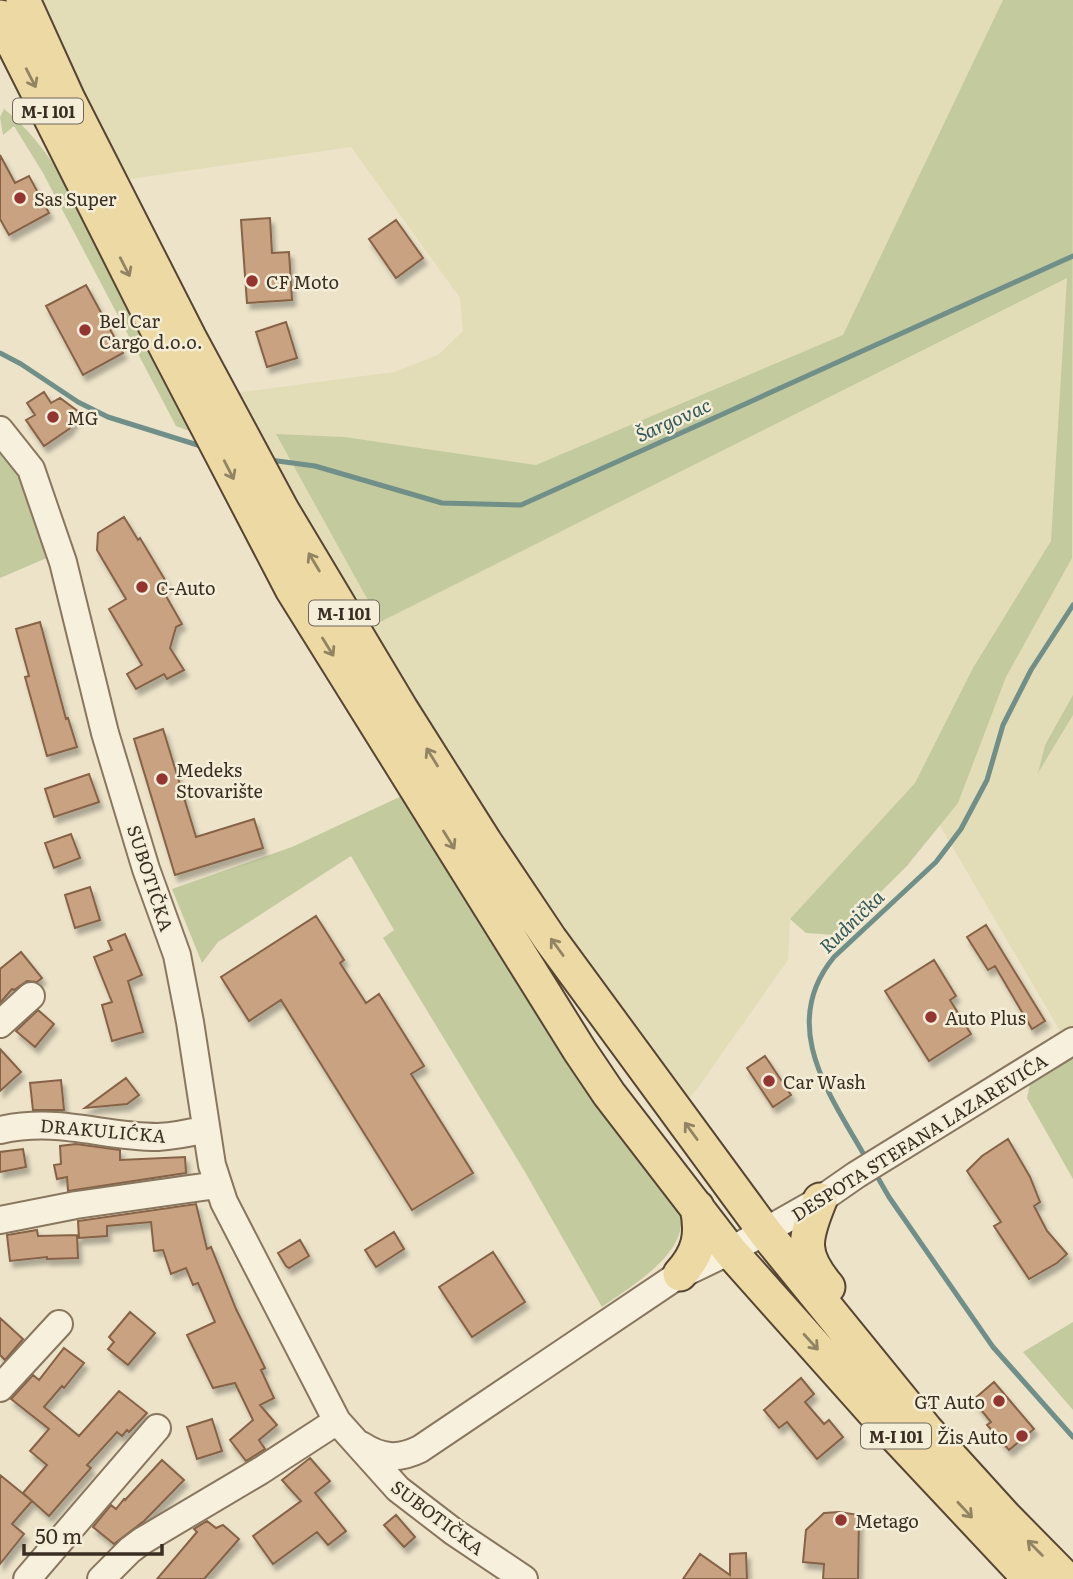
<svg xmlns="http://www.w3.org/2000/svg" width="1073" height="1579" viewBox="0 0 1073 1579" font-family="Literata,serif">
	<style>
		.farmland { fill: #e2ddb7 }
		.green { fill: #c3ca9d }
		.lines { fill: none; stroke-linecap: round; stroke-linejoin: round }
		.stream { stroke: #708f89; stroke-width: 5 }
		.building { fill: #c8a281; stroke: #866246; stroke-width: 2; filter: url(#shadow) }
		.minor-casing { stroke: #88765f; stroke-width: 30 }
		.major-casing { stroke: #564532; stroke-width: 37 }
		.minor { stroke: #f7f0dc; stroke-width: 26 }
		.major { stroke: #ecd9a4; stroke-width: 33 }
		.oneway { stroke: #928462 }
		.poi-dot { fill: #933632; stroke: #f4edd8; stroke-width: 2.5 }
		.labels { text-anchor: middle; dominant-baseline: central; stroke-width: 5; stroke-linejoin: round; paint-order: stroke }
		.shield { fill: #f4edd8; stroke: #716758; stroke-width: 2 }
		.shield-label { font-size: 16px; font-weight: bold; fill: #392e21 }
		.poi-label { font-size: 18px; fill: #392e21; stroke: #f4edd8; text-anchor: start }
		.street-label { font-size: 18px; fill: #392e21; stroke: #f4edd8 }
		.water-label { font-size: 19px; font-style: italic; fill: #325857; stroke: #f4edd8 }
	</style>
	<defs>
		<filter id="shadow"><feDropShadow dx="3.5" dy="6" stdDeviation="2" flood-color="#0004"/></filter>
	</defs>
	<rect width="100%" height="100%" fill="#ece3c9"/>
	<path class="farmland" d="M40,0h1033v1036l-7,5 -151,-258 -125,136 -2,41 -91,129 -11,12 -207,-297 -108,-173 -136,-238 159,-21 44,-17 25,-24 -3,-33 -109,-151 -228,33z"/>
	<path class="green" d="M1003,0h70l-1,558 -66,119 -48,126 -52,64 -69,68 -31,-2 -16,-14 125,-136 58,-115 78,-127 16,-263 -687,344 -104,-188 68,3 192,28 307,-130z
		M4,109c48,37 79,106 108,159 29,56 59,111 88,167l-24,-9 -133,-253 -29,-47 -11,9 -3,-18z
		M0,448c25,32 35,71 49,109l-49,21z
		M1073,695v20l-35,58 7,-28z
		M406,794l275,415c0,7 1,15 -1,22 -8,32 -53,58 -78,76l-77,-135 -142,-234 11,-8 -43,-74 -133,86 -16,21 -30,-74 120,-42z
		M1073,1049v130l-46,-81 4,-19z
		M1073,1322v88l-50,-58z"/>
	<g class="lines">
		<path class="stream" d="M0,353l21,11 57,38 30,15 96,30
			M270,460l45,6 127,37 79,2 552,-249
			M867,1160c-36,-64 -90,-134 -33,-203l102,-95 25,-33 26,-49 16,-55 28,-55 42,-65
			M874,1171l15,26 104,150 80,90"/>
	</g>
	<path class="building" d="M0,155l15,28 14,-7 20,37 -40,22 -9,-16z
		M270,218l2,35 17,-1 3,48 -45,3 -6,-83z
		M396,220l27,38 -27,20 -27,-39z
		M86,285l37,68 -40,22 -37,-69z
		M286,322l11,36 -30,9 -11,-35z
		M44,392l7,11 9,-5 19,14 -10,17 -25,17 -18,-26 9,-5 -8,-12z
		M124,517l14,23 2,-2 28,47 -6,4 20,35 -6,3 -6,21 14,22 -17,9 -3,-5 -28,15 -9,-15 15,-9 -33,-56 17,-10 -29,-49 1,-17z
		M40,622l26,97 2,-1 9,29 -30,9 -22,-79 4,-1 -13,-47z
		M163,729l33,108 58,-18 9,29 -88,27 -41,-136z
		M89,774l10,28 -45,15 -9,-28z
		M71,834l9,24 -26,10 -9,-25z
		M90,887l10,33 -25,8 -10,-33z
		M316,916l28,44 -4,3 26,40 13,-9 45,72 -13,8 62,99 -61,37 -131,-210 -32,21 -28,-44z
		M986,925l59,96 -13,8 -37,-63 -7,4 -21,-33z
		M125,934l17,41 -14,6 15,51 -31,9 -10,-36 10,-3 -18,-45 18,-7 -4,-9z
		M21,952l21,26 -5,4 -10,-1 -13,9 -2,-1 -12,14v-34z
		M934,960l22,36 -6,4 21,34 -42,27 -44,-70z
		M38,1010l16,14 -19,23 -19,-16z
		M0,1049l21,23 -21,19z
		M765,1056l26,39 -18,12 -26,-39z
		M126,1078l13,17 -12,9 -42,4z
		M61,1080l3,30h-31l-3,-27z
		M1008,1139l22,38 10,25 -6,4 13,25 20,23 -10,9 -28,16 -35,-53 7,-4 -34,-51 15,-15z
		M76,1144l44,6v10l65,-3 1,16 -118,18 -1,-14 -10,2 -3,-14 7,-1 -1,-18z
		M23,1149l3,18 -26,5v-20z
		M196,1204l11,45 4,-2 25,62 29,59 -4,2 13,28 -14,7 17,20 -18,15 6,9 -19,12 -16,-21 23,-20 -18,-37 -22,5 -26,-53 28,-13 -17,-39 -5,2 -7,-17 -15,6 -8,-24 -9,1 -3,-29 -44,4v10l-28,2 -1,-17z
		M37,1230l1,6 39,-1 1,23 -31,1v-2l-37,4 -3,-26z
		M394,1232l10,17 -28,18 -11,-17z
		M300,1240l9,16 -20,12 -3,-2 -8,-13z
		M493,1252l32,50 -53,35 -33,-50z
		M130,1312l25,21 -27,32 -20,-16 6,-7 -5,-5z
		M0,1318l23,21 -18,21 -5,-5z
		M64,1348l20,15 -20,25 -2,-2 -18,21 35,29 40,-45 28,22 -18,19 -2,-2 -5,6 -5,-4 -30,33 4,3 -42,48 -26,-23 24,-28 -17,-14 19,-22 -38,-30 22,-24 6,5z
		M801,1378l13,16 -9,8 19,22 5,-4 14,17 -26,22 -30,-37 -8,6 -15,-18z
		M994,1382l40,47 -25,21 -22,-25 4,-3 -18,-22z
		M212,1419l10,32 -25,8 -10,-32z
		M310,1458l20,23 -15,12 31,38 -18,14 -11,-13 -44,32 -20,-28 48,-35 -19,-21z
		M162,1460l22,20 -40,41 -30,23 -21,-17 18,-22 5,4 8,-10 1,1z
		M0,1475l32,26 -20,23 12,10 -24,30z
		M839,1512l20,3 -1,64h-35l1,-15 -21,-2 3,-32 18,-17z
		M396,1515l19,22 -11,10 -20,-22z
		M207,1521l9,7 7,-3 16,14 -35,40h-47l40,-47 -3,-3z
		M746,1553l1,26h-64l17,-25 30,21v-21z"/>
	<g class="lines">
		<g class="minor-casing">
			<path id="minor" d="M0,430l31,39 32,93 42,171 41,136 31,86 13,67 22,143 12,37 113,219 61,68 56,43 70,47
				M0,1024l31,-28
				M0,1130c60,-13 101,7 158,7 16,-1 32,-4 48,-8
				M0,1220l76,-15 141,-20
				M0,1388l59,-64
				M361,1445c20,13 37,15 59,4l254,-171 56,-27 90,-51 36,-25 217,-134
				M27,1579l130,-151
				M101,1579l29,-29 12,-9 118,-70 77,-50"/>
		</g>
		<g class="major-casing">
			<path id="major" d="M23,0l45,99 121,238 93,173 119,199 84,133 65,97 215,293 161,198 79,87 61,62
				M0,17l167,332 125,240 288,462 29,43 121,157 148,166 152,162
				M820,1200c-16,39 -20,54 8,87
				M680,1274c19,-21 23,-39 17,-67"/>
		</g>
		<use href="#minor" class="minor"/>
		<use href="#major" class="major"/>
	</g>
	<defs><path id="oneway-shaft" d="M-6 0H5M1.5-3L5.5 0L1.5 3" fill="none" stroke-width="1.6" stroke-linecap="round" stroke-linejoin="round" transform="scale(1.75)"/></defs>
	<g class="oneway">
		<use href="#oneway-shaft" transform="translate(31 78) rotate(63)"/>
		<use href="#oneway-shaft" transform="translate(125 267) rotate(63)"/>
		<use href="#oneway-shaft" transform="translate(229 470) rotate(63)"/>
		<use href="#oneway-shaft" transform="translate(314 562) rotate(-121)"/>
		<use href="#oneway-shaft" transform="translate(328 647) rotate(58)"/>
		<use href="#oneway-shaft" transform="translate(432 757) rotate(-122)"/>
		<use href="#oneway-shaft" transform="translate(449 840) rotate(58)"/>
		<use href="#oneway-shaft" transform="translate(557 947) rotate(-126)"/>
		<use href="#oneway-shaft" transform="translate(691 1131) rotate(-126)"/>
		<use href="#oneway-shaft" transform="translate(811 1342) rotate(48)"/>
		<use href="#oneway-shaft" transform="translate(965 1510) rotate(47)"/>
		<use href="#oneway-shaft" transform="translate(1035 1548) rotate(-135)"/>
	</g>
	<g class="poi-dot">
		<circle cx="20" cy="198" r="7"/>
		<circle cx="252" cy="281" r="7"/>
		<circle cx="85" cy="330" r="7"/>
		<circle cx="53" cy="417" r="7"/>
		<circle cx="142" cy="587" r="7"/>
		<circle cx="162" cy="779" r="7"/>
		<circle cx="931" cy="1017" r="7"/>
		<circle cx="769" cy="1081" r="7"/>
		<circle cx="999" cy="1401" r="7"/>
		<circle cx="1022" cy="1436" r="7"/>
		<circle cx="841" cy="1520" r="7"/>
	</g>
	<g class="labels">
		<g class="shield">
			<rect x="13" y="98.5" width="70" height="25" rx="5"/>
			<rect x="309" y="600.5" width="70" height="25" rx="5"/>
			<rect x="861" y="1423.5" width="70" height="25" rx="5"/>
		</g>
		<g class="shield-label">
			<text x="48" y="111">M-I 101</text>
			<text x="344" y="613">M-I 101</text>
			<text x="896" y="1436">M-I 101</text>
		</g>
		<g class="poi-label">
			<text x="34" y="198">Sas Super</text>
			<text x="266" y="281">CF Moto</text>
			<text x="99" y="320">Bel Car<tspan x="99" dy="21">Cargo d.o.o.</tspan></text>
			<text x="67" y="417">MG</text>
			<text x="156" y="587">C-Auto</text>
			<text x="176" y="769">Medeks<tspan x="176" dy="21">Stovarište</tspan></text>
			<text x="945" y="1017">Auto Plus</text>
			<text x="783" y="1081">Car Wash</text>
			<text x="985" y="1401" text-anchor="end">GT Auto</text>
			<text x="1008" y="1436" text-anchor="end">Žis Auto</text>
			<text x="855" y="1520">Metago</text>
		</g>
		<g class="street-label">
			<text transform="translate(151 878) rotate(72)">SUBOTIČKA</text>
			<text transform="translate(103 1130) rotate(5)">DRAKULIĆKA</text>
			<text transform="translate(919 1137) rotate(-32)">DESPOTA STEFANA LAZAREVIĆA</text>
			<text transform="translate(438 1517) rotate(37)">SUBOTIČKA</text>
		</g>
		<g class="water-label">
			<text transform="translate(673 419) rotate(-24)">Šargovac</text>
			<text transform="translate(851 921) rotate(-44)">Rudnička</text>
		</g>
	</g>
	<path d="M24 1544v10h138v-10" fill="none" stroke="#392e21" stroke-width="3.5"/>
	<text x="35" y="1544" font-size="21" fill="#392e21" stroke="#f4edd8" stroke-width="5" paint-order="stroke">50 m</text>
</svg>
